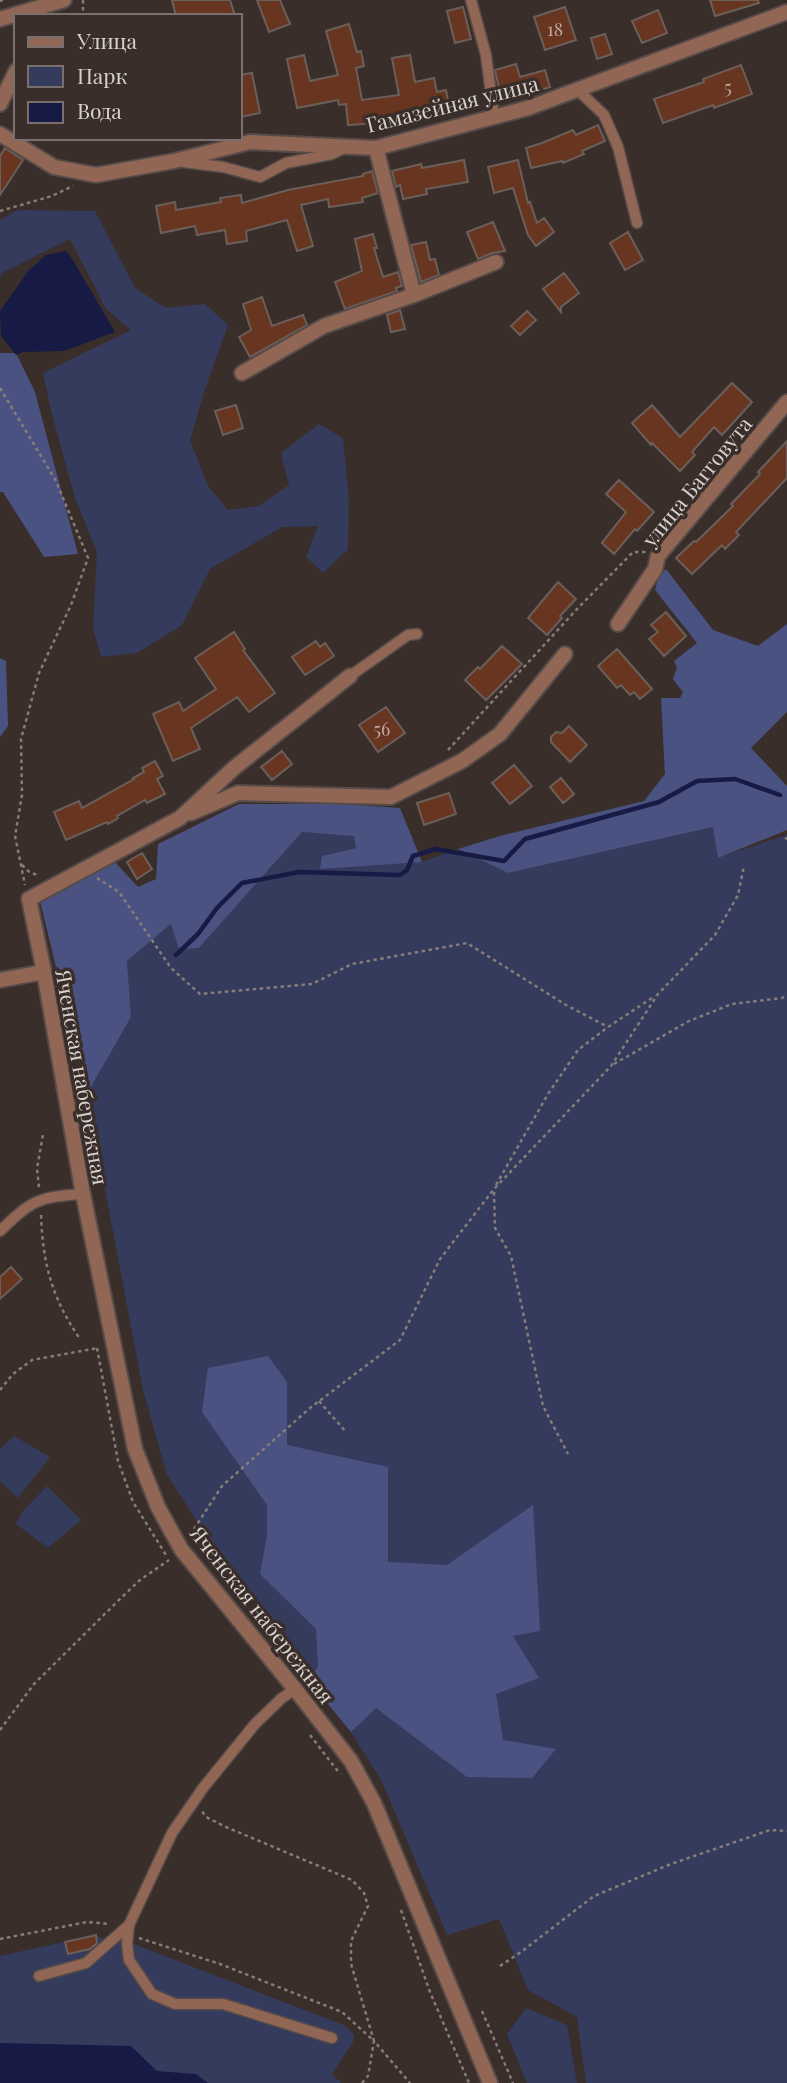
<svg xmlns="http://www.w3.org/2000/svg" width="787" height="2083" viewBox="0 0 787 2083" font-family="'Playfair Display',serif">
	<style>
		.green { fill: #353b5d }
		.forest { fill: #4a5281 }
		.water { fill: #171a44 }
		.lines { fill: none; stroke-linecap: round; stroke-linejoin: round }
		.stream { stroke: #171a44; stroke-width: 4.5 }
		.building { fill: #673520; stroke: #6b5f5a; stroke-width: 2 }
		.service-casing { stroke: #564b48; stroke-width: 13 }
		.minor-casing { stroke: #564b48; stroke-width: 18 }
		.tertiary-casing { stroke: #564b48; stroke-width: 18 }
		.path { stroke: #867d79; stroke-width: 2.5; stroke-dasharray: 3.5 3.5; stroke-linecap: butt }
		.service { stroke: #916654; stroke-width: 10 }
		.minor { stroke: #916654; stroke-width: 14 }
		.tertiary { stroke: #916654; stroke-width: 14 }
		.labels { text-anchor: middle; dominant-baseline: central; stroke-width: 7; stroke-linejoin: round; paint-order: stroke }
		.number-label { font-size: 18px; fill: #bcaaa2 }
		.street-label { font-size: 21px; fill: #d8d1ce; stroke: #392e2a }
	</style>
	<rect width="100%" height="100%" fill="#392e2a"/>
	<path class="green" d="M18,210l77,1 40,77 31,20 39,-4 23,21 -23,64 -15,51 18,46 20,24 31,-4 30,-21 -8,-32 38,-29 24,14 6,62 -1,49 -25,24 -17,-16 12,-31 -36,1 -72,42 -28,56 -45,28 -36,4 -8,-29 4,-76 -22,-54 -23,-83 -9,-42 88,-43 -25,-21 -36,-70 -68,34 -2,6v-59z
		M713,827l6,30 68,-22v1248h-201l-9,-66 -49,-27 -29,-71 -52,16 -65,-153 -31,-50 -42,-51 -86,-120 -56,-86 -24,-85 -56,-296 44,-77 -4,-56 44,-37 28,24 103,-116 52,3 2,13 -34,8 100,6 36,-13 50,24z
		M14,1436l36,21 -32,41 -18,-17v-32z
		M47,1486l34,34 -33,28 -32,-24 6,-12z
		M96,1935l13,7 25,2 212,82 8,9 -1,7 -21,32 9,9h-341v-127z
		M526,2008l41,17 10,58h-50l-20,-49z"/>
	<path class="forest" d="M0,353h16l19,39 43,162 -34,3 -41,-65h-3z
		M666,569l47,61 45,16 29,-22v88l-36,36 36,38v44l-69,28 -5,-31 -205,46 -50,-24 42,-13 144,-35 21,-27 -4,-76h19l3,-6 -10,-13 4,-11 -3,-7 23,-18 -42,-53 4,-15z
		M0,658l6,3 2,65 -8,11z
		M239,804h103l58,4 22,54 -102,7 2,-13 34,-8 -2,-12 -52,-4 -103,116 -20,1 -8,-25 -44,37 4,56 -44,77 -47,-193 75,-39 23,25 18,-8 2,-35z
		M268,1356l19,26v63l101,22v95l59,3 86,-60 7,126 -27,5 26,42 -43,16 7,46 53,9 -24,29 -65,-1 -91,-69 -25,24 -42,-51 9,-15 -2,-37 -56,-55 7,-38v-31l-65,-93 6,-44z"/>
	<path class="water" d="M66,251l5,6 44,75 -51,19 -41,1 -7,3 -15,-19 -1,-25 29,-41 17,-15z
		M0,2043l131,3 26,25 39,3 12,9h-208z"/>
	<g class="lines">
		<path class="stream" d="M176,955l22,-21 19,-26 25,-25 57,-11 101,3 7,-5 6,-14 23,-7 68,12 21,-22 134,-37 38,-21 38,-2 45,16"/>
	</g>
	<path class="building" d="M172,0h58l5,16h-59z
		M257,0h23l10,24 -21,8z
		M710,0h48l1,3 -44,13z
		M463,7l8,32 -16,4 -8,-32z
		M565,7l11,33 -31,10 -11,-33z
		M658,10l9,23 -25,10 -10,-22z
		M349,24l8,28 4,-1 3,15 -8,2 6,32 37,-5 -7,-37 18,-3 5,27 19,-4 3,14 9,-2 4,19 -50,11v4l-18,2v-3l-34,2 -2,-21 -7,1 -1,-5 -41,8 -10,-49 17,-4 6,26 28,-6 -12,-44z
		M605,34l7,20 -15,5 -6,-21z
		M516,64l4,13 25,-7 5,17 -48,14 -7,-31z
		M741,65l11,29 -38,14 -1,-3 -50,18 -9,-24 50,-17 -1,-3z
		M252,73l8,40 -20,4v-42z
		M598,125l7,16 -23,10 2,3 -21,9 -1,-2 -31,7 -5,-20 16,-5 31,-13 3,5z
		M5,148l18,12 -23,35v-39z
		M464,160l4,22 -42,7 1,5 -24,5 -3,-14 -4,2 -4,-16 29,-7 1,4z
		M518,160l10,43 2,-1 7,21 7,-5 10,14 -18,14 -8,-11 -15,-47 -19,5 -6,-26z
		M372,171l6,22 -16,5 1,4 -34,5 -1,-8 -27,6 12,41 -16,5 -10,-31 -41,11 1,10 -20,3 -2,-14 -28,5 -2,-9 -34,7 -5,-27 19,-4 1,8 45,-8 -1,-4 21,-3 1,8 46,-13 75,-14v-2z
		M493,222l12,29 -13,2 -14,6 -11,-27z
		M628,232l15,28 -18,10 -15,-27z
		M373,234l4,14h-3l9,29 15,-5 4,14 -6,2 1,3 -52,18 -10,-27 27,-11 -7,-32z
		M426,242l4,18 5,-1 4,16 -18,7 -10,-37z
		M564,273l15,20 -18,14v5l-18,-23z
		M262,297l10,29 31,-11 4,10 -57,32 -11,-20 12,-7 -8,-26z
		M400,310l5,19 -14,3 -4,-17z
		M527,311l9,9 -16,15 -9,-9z
		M732,383l20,19 -30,33 -8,-8 -22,25 3,3 -15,16 -28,-28 -1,2 -19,-22 20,-18 28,32z
		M236,405l7,23 -20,7 -8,-24z
		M787,441v37l-51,54 3,3 -14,14 -3,-4 -30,29 -16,-16 18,-17 2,1 37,-36 -2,-2 29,-30 -2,-2z
		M619,480l35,32 -17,19 -2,-2 -21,25 -12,-11 24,-31 -20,-18z
		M558,582l18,17 -16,17 2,2 -15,17 -19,-17z
		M666,612l20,24 -22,20 -15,-17 9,-7 -7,-7z
		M234,632l11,17 -2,1 32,43 -26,19 -12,-15 -46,31 9,21 -27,12 -20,-47 26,-12 4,9 33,-22 -21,-31z
		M316,641l4,6 5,-4 9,13 -29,19 -13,-18z
		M502,646l20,18 -36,36 -21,-20 13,-13 2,2z
		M617,649l35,40 -12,10 -6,-7 -4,3 -9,-10 -4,3 -19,-22z
		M386,707l19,26 -27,19 -19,-27z
		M569,726l18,19 -17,17 -19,-20v-5l5,-5 6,1z
		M282,751l10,13 -20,16 -11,-13z
		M155,761l8,15 -6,3 8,15 -18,9 -2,-3 -28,16 1,2 -10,6 -1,-2 -41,18 -12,-28 25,-11 3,7 52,-29 -1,-1 11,-6 -2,-4z
		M514,765l18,21 -22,18 -18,-21z
		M561,778l13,16 -11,9 -13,-16z
		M449,793l7,21 -32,11 -7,-22z
		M142,853l10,16 -15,10 -10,-17z
		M11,1267l11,12 -22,20v-22z
		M96,1935l1,8 -7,6 -22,5 -3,-12z"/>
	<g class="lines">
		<g class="service-casing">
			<path id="service" d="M471,0l15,55 8,62
				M578,90l26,25 14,32 19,76
				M183,162l40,5 37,10 26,-14 46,-9 10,-5
				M350,676l58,-41 9,-1
				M0,1231c32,-31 38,-34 83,-37
				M295,1689l-13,9 -27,26 -52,64 -31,45 -43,92 -2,18 2,17 23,34 23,10h48l109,34
				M39,1976l47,-13 43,-38"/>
		</g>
		<g class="minor-casing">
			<path id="minor" d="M0,104l16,-33
				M0,134l54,33 42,8 78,-14 76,-19 126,6 152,-40 259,-96
				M376,148l38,147
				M242,373l82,-47 90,-31 82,-33
				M618,624l37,-55 3,-13 129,-154
				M191,813l47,-20 153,4 71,-36 38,-27 65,-80
				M44,972l-15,-73 151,-81 54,-50 116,-92"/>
		</g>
		<g class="tertiary-casing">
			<path id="tertiary" d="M0,19l64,-19
				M0,980l44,-8 39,222 52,255 23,58 23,42 114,140 56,72 23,42 116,280"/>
		</g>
		<path class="path" d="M83,0v16
			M0,1l3,-1
			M0,211l52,-15 21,-10
			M0,388l56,93 32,77 -17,47 -32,68 -18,66 1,56 -7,41 10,49
			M448,750l129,-141 56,-57h13
			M785,838l2,1
			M22,865l6,6 11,5
			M97,878l22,14 52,76 29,26 112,-10 40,-20 115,-21 99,62 42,22
			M614,1064l75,-43 43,-17 50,-6 5,-3
			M496,1185l52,-91 30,-44 30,-23 47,-31
			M39,1187l-2,-18 6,-35
			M494,1192l1,36 16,28 32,150 25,48
			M41,1215c2,50 11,83 39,124
			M97,1348l21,113 15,41 33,53
			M0,1390l13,-16 19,-14 66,-12
			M319,1401l27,31
			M190,1535l32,-49 88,-78 90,-68 40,-81 54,-70 117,-123 47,-72 57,-59 23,-40 6,-29
			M0,1730l34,-46 90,-89 16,-15 29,-20
			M310,1735l30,39
			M401,1910l29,82 39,91
			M139,1938l81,26 122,48 32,29 -23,-77v-23l17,-35 -4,-13 -12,-13 -126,-53 -20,-10 -4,-6
			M0,1939l87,-17 23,2
			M500,1966l21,-14 73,-56 77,-32 99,-34 17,1
			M482,2011l31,72
			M362,2083l6,-7 6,-35 36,42"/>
		<use href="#service" class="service"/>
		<use href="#minor" class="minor"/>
		<use href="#tertiary" class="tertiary"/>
	</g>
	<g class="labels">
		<g class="number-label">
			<text x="555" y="29">18</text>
			<text x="728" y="87">5</text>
			<text x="382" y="729">56</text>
		</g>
		<g class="street-label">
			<text transform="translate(452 103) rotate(-14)">Гамазейная улица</text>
			<text transform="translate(696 481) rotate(-51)">улица Багговута</text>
			<text transform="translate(83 1077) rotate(80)">Яченская набережная</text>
			<text transform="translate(263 1614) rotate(52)">Яченская набережная</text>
		</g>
	</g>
	<rect x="14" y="14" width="228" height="126" fill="#392e2a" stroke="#796f6c" stroke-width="2"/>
	<rect x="28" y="37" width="35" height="10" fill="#916654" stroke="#796f6c" stroke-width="2"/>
	<text x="77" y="49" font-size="21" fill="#d8d1ce">Улица</text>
	<rect x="28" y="66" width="35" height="21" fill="#353b5d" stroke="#796f6c" stroke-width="2"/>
	<text x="77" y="84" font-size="21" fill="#d8d1ce">Парк</text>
	<rect x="28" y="102" width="35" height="21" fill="#171a44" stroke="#796f6c" stroke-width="2"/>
	<text x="77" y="119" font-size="21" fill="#d8d1ce">Вода</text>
</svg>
